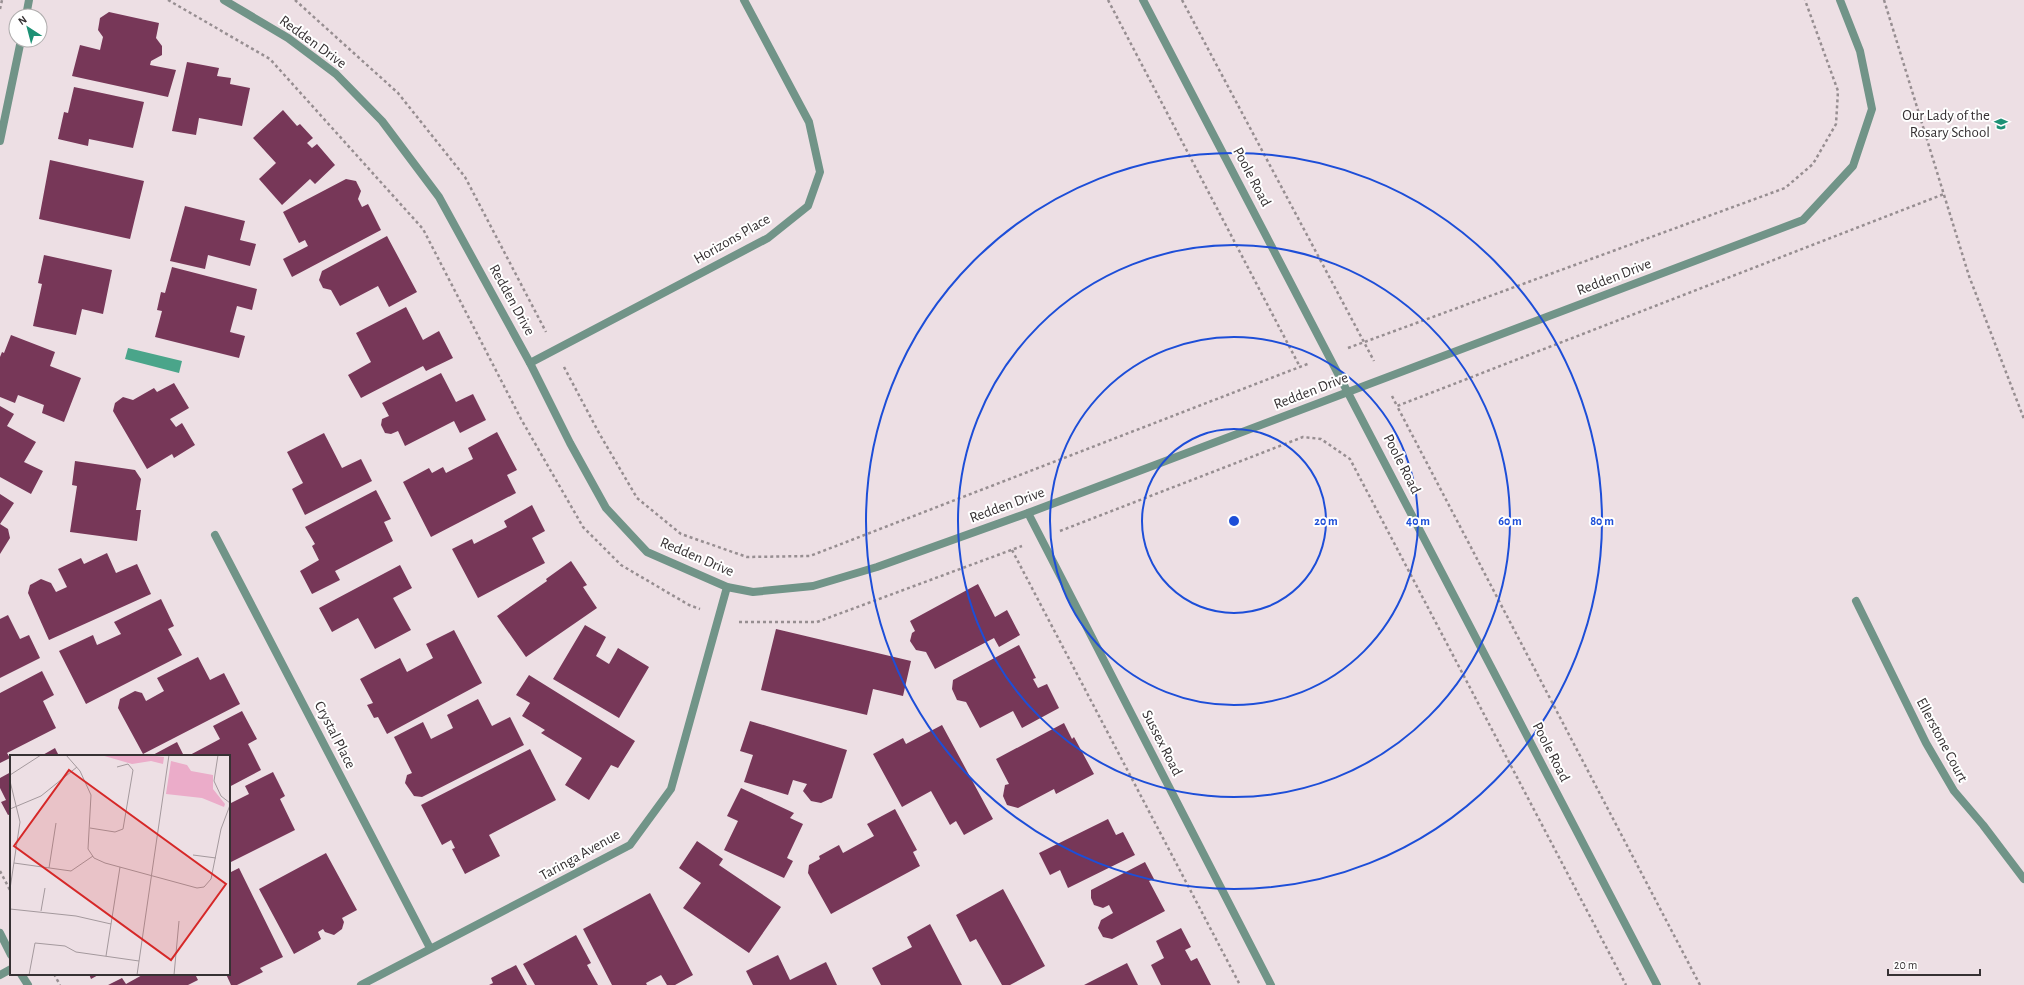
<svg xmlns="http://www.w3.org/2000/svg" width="2024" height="985" viewBox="0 0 2024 985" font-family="'Alegreya Sans',sans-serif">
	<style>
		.water { fill: #4aa58a }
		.building { fill: #773758 }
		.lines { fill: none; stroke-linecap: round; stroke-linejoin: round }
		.path { stroke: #978e91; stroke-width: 2.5; stroke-dasharray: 3 3; stroke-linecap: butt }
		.minor { stroke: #719488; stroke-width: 8 }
		.tertiary { stroke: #719488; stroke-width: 8 }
		.ring { fill: none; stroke: #1d4ed8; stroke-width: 2 }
		.labels { text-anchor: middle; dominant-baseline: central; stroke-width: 4; stroke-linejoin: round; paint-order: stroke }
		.street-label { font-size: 15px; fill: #363133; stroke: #fff }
		.poi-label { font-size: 15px; fill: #363133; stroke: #fff; text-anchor: end }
		.inset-road { fill: none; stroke: #a4999d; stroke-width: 1 }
		.view { fill: #d62828; fill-opacity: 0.15; stroke: #d62828; stroke-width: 2 }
		.inset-edge { fill: none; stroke: #363133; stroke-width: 2 }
		.centre { fill: #1d4ed8; stroke: #fff; stroke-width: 2 }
		.ring-label { font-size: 12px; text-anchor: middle; font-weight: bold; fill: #1d4ed8; stroke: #fff; stroke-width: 4; stroke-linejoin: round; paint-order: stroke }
	</style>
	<rect width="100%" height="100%" fill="#eddfe4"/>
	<path class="water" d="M128,348l54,13 -3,12 -54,-14z"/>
	<path class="building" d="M109,12l50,11 -3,15 6,8v9l-11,6 -1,4 26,5 -8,27 -96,-21 8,-31 20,5 3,-13 -5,-7 2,-12z
		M187,62l32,6 -2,8 14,2 -1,6 20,4 -8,38 -43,-8 -3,17 -24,-4z
		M74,87l70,15 -11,46 -44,-9 -1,7 -30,-7 6,-27 4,1z
		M283,110l14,16 3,-2 13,14 -6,5 5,5 5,-4 18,21 -20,19 -5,-5 -28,26 -23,-26 17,-16 -23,-25z
		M50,160l94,21 -14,58 -91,-20z
		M346,179l10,2 5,10 -3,8 4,8 6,-3 13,26 -89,47 -9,-18 25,-13 -3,-6 -6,3 -16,-31z
		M185,206l60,15 -5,19 16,4 -6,22 -42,-11 -3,14 -35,-8z
		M387,236l30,56 -28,15 -11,-21 -38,20 -9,-16 -8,-2 -4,-8 3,-9z
		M44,255l68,15 -9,44 -21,-5 -6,26 -43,-9 9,-42 -4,-1z
		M172,267l85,22 -5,21 -15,-4 -7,26 15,4 -6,22 -84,-21 7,-26 -5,-1 4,-18 4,1z
		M406,307l17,33 16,-9 14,27 -27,13 -3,-5 -62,32 -13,-23 23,-13 -15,-29z
		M11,335l44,17 -5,14 31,12 -17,44 -22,-9 2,-8 -26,-10 -3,8 -15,-6v-40l2,-5 2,1z
		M441,373l15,29 17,-8 13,26 -26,13 -6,-12 -49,25 -7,-15 -7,3 -6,-1 -4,-8 1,-6 7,-3 -7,-13z
		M174,383l15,25 -19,11 6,8 6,-4 13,22 -21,13 -2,-4 -25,15 -34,-58 2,-8 8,-6 10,3 21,-12 3,4z
		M0,406l14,8 -7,12 29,16 -12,20 19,9 -12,23 -31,-17z
		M497,432l20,38 -10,5 9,18 -85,44 -28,-55 26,-14 3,5 11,-6 3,6 27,-14 -5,-11z
		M324,433l18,35 19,-9 11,22 -67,34 -13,-26 11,-6 -16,-31z
		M75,461l60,9 6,9 -5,31h5l-4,31 -67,-9 7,-46 -5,-1z
		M376,490l15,29 -7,3 9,19 -58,30 5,9 -28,14 -12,-23 19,-11 -7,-14 3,-2 -10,-17z
		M0,494l14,9 -14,21 8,5 2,9 -10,16z
		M532,505l13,26 -13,7 13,25 -67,35 -26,-49 20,-10 2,5 33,-17 -3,-6z
		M107,553l9,20 21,-9 14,30 -102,46 -21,-47 2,-8 11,-6 10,4 5,9 11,-5 -9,-18 23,-11 3,6z
		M571,561l16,24 -4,2 14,21 -71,49 -29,-41 50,-35 -1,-2z
		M400,565l12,23 -19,10 18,32 -36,19 -17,-31 -26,14 -13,-24z
		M978,584l17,33 12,-7 13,25 -21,12 -5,-9 -59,31 -9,-17 -10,-2 -6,-9 2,-8 3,-2 -5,-10z
		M161,599l13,27 -6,3 14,26 -96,49 -27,-53 34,-16 4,10 24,-11 -7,-12z
		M8,615l12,24 9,-4 11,23 -40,20v-59z
		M585,625l21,12 -10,19 13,8 9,-16 31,19 -30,51 -66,-39z
		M776,629l135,32 -8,35 -30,-7 -6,26 -106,-25z
		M454,630l28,53 -95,51 -9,-17 -4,1 -7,-13 6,-2 -13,-24 40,-21 7,14 26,-14 -7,-14z
		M1019,645l17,33 -3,1 5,9 9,-4 12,24 -37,20 -9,-17 -33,17 -14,-26 -9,-2 -5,-11 1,-9z
		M198,657l12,23 14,-7 16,31 -97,50 -25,-46 2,-9 15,-8 7,2 4,8 18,-10 -7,-13z
		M42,671l12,24 -11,6 13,27 -49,25 3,5 -10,5v-70z
		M529,675l106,66 -17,27 -7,-3 -22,35 -24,-15 17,-27 -41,-25 4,-3 -23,-14 8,-13 -14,-8z
		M478,699l14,27 18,-9 14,28 -102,52 -8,-1 -9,-13 2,-8 5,-2 -18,-36 29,-15 8,17 22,-11 -6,-13z
		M242,711l15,28 -9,5 13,26 -32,17v-31h-41l32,-17 -7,-13z
		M750,721l97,29 -15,48 -11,5 -10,-2 -8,-10 4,-7 -14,-4 -5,15 -44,-13 9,-27 -13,-4z
		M1064,723l8,16 2,-2 20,37 -38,20 -2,-5 -36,19 -11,-3 -4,-9 2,-11 4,-1 -13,-25z
		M942,725l51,94 -29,16 -8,-14 -6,4 -19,-34 -29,16 -29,-53 30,-16 3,6z
		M177,742l7,14h-33z
		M55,748l4,8h-18z
		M530,749l26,51 -67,35 11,21 -35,18 -13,-25 3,-1 -4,-8 -9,5 -21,-40z
		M11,772v42l-3,1 -7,-13 5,-2 -6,-12v-10z
		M273,772l12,24 -5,3 15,31 -66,33v-59l20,-10 -4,-8z
		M741,788l53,25 -4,5 13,6 -16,34 6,3 -9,17 -60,-28 14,-29 -11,-5z
		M895,809l22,41 -4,2 7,14 -89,48 -23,-41 1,-8 11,-6 -1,-3 20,-11 4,8 31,-17 -7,-12z
		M1108,819l8,16 7,-3 12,23 -67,33 -8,-18 -10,5 -11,-22z
		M697,841l26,18 -4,6 62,42 -32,46 -66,-45 18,-25 -22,-15z
		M326,853l31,57 -15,8 2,4 -2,7 -8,6 -9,-3 -2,-3 -5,3 3,7 -27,15 -35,-65z
		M1145,862l9,17 -5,2 16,30 -53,28 -9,-2 -5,-9 3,-8 12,-7 -4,-8 -6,3 -9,-3 -3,-7v-8z
		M239,868l44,89 -23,11 3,4 -26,13h-6l-5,-11h3l1,-22 -1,-79z
		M1003,889l42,77 -35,19h-8l-26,-46 -6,3 -14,-27z
		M650,893l43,82 -18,10h-8l-6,-10 -15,8 1,2h-35l-29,-56z
		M930,924l32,61h-81l-9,-17 40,-21 -5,-10z
		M1181,928l10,19 -6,3 6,11 6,-3 14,27h-50l-10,-20 13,-7 -8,-17z
		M576,935l15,28 -4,2 11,20h-63l-12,-21z
		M778,955l12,25 36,-18 11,23h-84l-7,-14z
		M1127,963l11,22h-54z
		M516,965l11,20h-38l4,-2 -2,-5z
		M89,974h11l-9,5z
		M144,974h51l3,6 -10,5h-80l14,-7 4,6z"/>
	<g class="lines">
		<path class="path" d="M168,0l102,59 153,170 98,190 62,108 38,38 68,40 11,4
			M295,0l103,93 67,84 81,155
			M1108,0l192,367
			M1182,0l192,361
			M1884,0l85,276 55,143
			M0,9l2,-9
			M1348,348l437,-160 28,-24 23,-40 2,-33 -33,-91
			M564,367l35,66 38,65 44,36 66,23 63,-1 500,-193
			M1392,396l5,10
			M1060,531l243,-94 18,2 29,20 276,526
			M1012,550l228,435
			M739,622h78l205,-76
			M0,871l11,21
			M54,974l6,11
			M1700,985l-303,-579 547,-212"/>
		<path class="minor" d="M1143,0l514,985
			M26,16l3,-16
			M0,141l21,-101
			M530,363l238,-125 40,-32 12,-34 -11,-50 -65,-122
			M1028,513l243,472
			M215,535l215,413
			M1856,601l70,142 28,48 29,34 41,54
			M0,933l11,22
			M21,974l7,11
			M0,975l11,-6
			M361,985l269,-140 41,-56 56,-202"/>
		<path class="tertiary" d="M224,0l64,38 48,36 46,47 57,76 91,166 40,80 36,65 41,44 80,35 26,5 60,-6 64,-19 151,-54 775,-293 50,-54 19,-57 -12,-58 -20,-51"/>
	</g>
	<g class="ring">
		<circle cx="1234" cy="521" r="92"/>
		<circle cx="1234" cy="521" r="184"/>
		<circle cx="1234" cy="521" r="276"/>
		<circle cx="1234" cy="521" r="368"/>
	</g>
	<defs>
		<g id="school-bare" transform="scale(1.08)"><path d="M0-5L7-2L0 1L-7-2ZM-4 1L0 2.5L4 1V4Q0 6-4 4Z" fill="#1d9175" stroke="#fff" stroke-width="2.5" paint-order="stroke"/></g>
	</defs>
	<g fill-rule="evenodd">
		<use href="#school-bare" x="2001" y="124"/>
	</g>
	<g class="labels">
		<g class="street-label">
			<text transform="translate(313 42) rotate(36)">Redden Drive</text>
			<text transform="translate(1252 177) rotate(62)">Poole Road</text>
			<text transform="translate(732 239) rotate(-30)">Horizons Place</text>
			<text transform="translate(1614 277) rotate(-21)">Redden Drive</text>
			<text transform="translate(512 300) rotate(61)">Redden Drive</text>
			<text transform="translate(1311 391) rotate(-21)">Redden Drive</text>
			<text transform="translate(1402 464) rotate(63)">Poole Road</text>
			<text transform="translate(1007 505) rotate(-20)">Redden Drive</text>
			<text transform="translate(697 557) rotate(23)">Redden Drive</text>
			<text transform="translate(335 735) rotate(63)">Crystal Place</text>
			<text transform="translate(1942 740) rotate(62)">Ellerstone Court</text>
			<text transform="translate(1162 743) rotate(63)">Sussex Road</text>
			<text transform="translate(1551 752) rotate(63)">Poole Road</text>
			<text transform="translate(580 855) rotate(-29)">Taringa Avenue</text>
		</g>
		<g class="poi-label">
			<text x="1990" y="115">Our Lady of the<tspan x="1990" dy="17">Rosary School</tspan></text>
		</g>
	</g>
	<g transform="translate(10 755)">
		<rect width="220" height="220" fill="#eddfe4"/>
		<path d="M91,0h46l17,2 -1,7 -12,-3 -19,3zM161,6l16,4 4,6 22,4v14l12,15 -1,3 -22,-9 -36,-4z" fill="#ebacc9"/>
		<path class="inset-road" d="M56,0l14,16 11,24 -3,54 6,9 11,5 92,25 7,-1 7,-8 10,-50 9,-24M208,0l-4,26 7,15 9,7M0,20l31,-20M0,26l10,41 -10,67M0,54l31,-13 36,-29M80,73l25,4 8,-3 10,-59 -5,-6 -11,3M183,100l23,3M4,108l57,8 22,-15M39,113l7,-45M0,154l66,7 35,8M31,156l4,-23M96,201l14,-89M19,220l6,-32 30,3 11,6 63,9M127,220l32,-220M164,220l5,-54"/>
		<path class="view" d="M59,15l157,114 -55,76 -157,-114z"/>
		<rect width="220" height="220" class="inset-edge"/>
	</g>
	<circle cx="1234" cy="521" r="6" class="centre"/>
	<g class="ring-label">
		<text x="1326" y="525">20 m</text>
		<text x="1418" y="525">40 m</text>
		<text x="1510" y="525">60 m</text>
		<text x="1602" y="525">80 m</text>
	</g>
	<g transform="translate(28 28) rotate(324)"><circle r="19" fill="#ffffff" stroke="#afadad"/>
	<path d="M0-3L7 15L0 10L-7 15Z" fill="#1d9175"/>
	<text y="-6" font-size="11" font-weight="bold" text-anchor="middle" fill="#363133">N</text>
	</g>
	<path d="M1888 969v6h92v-6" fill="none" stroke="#363133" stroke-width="2"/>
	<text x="1894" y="969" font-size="12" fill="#363133" stroke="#ffffff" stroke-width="3" paint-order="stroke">20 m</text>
</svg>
